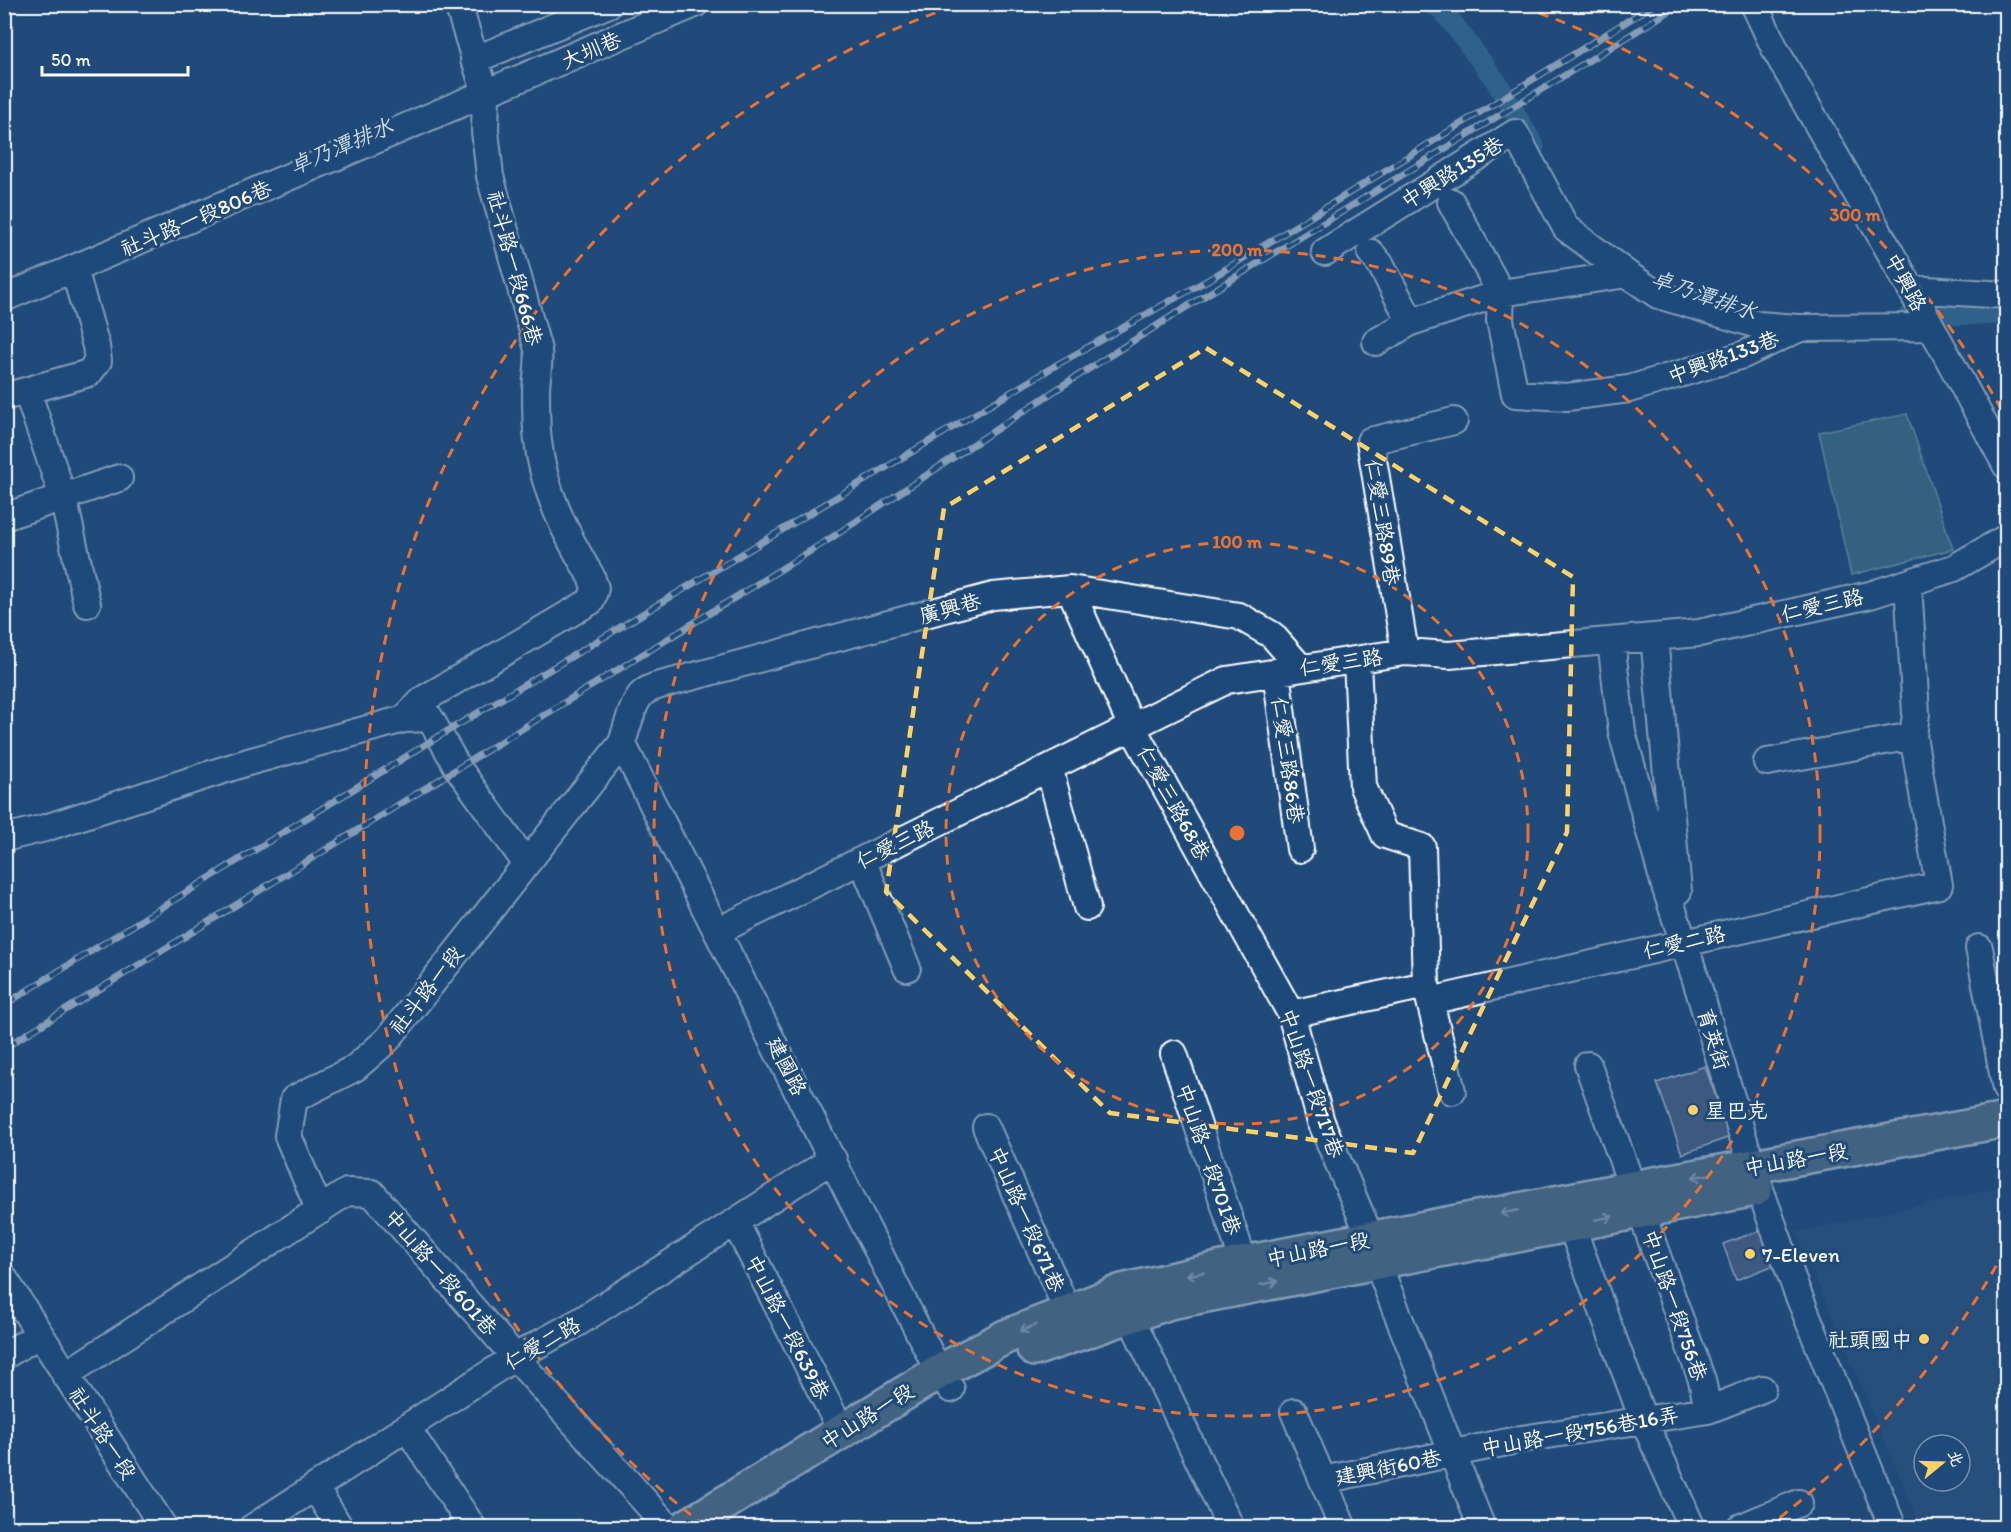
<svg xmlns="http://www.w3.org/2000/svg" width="2011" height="1532" viewBox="0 0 2011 1532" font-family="Itim,'LXGW WenKai TC',sans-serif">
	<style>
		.built { fill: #33547e; fill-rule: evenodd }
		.green { fill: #507d87; stroke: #a8bec3; stroke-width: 1.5 }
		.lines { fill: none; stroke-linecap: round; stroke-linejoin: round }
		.canal { stroke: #457d9e; stroke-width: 21 }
		.building { fill: #636a87; stroke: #fff; stroke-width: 1.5 }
		.minor-casing { stroke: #fff; stroke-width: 30 }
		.major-casing { stroke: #fff; stroke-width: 38 }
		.minor { stroke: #1f4a7a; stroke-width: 26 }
		.major { stroke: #6b7e8b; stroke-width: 33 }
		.rail-casing { stroke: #fff; stroke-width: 7 }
		.rail { stroke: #1f4a7a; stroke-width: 4.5; stroke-dasharray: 14; stroke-linecap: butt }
		.oneway { stroke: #cbd2d6 }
		.marked { fill: none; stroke: #ffd166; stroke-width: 4.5; stroke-dasharray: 12 8; stroke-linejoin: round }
		.ring { fill: none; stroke: #eb7230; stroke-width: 3; stroke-dasharray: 10 8 }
		.poi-dot { fill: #ffd166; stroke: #1f4a7a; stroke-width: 2 }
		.labels { text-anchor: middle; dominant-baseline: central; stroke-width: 6; stroke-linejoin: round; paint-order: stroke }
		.street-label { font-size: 21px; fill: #fff; stroke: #1f4a7a }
		.poi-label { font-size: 21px; fill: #fff; stroke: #1f4a7a; text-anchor: start }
		.water-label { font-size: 22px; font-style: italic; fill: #d0dee7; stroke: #1f4a7a }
		.centre { fill: #eb7230; stroke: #1f4a7a; stroke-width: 3 }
		.ring-label { font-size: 18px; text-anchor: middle; font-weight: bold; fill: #eb7230; stroke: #1f4a7a; stroke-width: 6; stroke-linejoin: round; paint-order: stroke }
	</style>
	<rect width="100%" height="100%" fill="#1f4a7a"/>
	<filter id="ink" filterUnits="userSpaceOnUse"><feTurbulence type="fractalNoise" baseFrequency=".0167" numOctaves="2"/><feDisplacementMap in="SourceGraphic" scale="12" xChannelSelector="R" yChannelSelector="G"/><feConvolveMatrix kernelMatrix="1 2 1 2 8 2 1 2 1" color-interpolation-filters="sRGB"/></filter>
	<g filter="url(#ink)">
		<path class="built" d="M2006,1186v341h-85l-125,-295zM1924,1445h36v36h-36z"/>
		<path class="green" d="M1907,414l46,135 -102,26 -32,-143z"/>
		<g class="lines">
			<path class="canal" d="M1432,4l10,5 54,72 38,65
				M1910,315l96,-1"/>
		</g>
		<path class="building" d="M1705,1066l25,71 -48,17 -25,-71z
			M1764,1229l13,35 -41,16 -13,-36z"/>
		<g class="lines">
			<g class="minor-casing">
				<path id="minor" d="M1754,4l22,47 135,238 95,176
					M474,60l135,-56
					M1451,202l50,91 -1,27 15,74 52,3 62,-8 114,-34 57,-27 131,-1
					M1325,252l190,-119 51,95 61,46 31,21 100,30 41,3
					M1371,253l10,12 30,57
					M1911,289l95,6
					M4,298l691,-294
					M1376,342l35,-20 90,-29 126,-19
					M27,391l36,106 24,107
					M4,397l85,-24 9,-12 -2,-15 -22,-77
					M4,517l115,-39
					M1070,589l62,138 159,287 30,108 50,117 6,23 105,266
					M1654,637l24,254
					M1611,641l11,91 43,154 31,94 56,187 44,122 97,239
					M1405,652l-35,-211 84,-20
					M1357,661l6,126 22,48 37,12 4,138 26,106
					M1276,672l24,177
					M404,719l20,-20 167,-98 4,-13 -4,-12c-25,-41 -48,-87 -53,-135 -2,-16 -2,-34 -2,-50 0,-14 4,-27 2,-41l-48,-174 -5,-45 1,-36 -28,-91
					M622,743l317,629 12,17
					M1767,762l146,-26
					M1049,768l38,139
					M4,838l41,-10 203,-66 156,-43 26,-1 28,50 68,95
					M862,860l45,108
					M718,931l509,-251 178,-28 44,3 250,-22 171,-38 84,-27 52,-30
					M1979,948l27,141
					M1430,1001l509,-116 -26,-149 3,-22 -8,-131
					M1291,1014l135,-29
					M1174,1054l70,209
					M1588,1065l114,315 6,30
					M986,1127l82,185
					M320,1211l-32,-75 6,-37 61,-31 32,-28 235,-297c4,-12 11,-42 21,-50 8,-7 22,-9 33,-12l317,-85 77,-7 169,27 33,19 28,32
					M735,1222l107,210
					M1571,1225l72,194 49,109
					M4,1278l160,250
					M1125,1299l5,17 101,212
					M4,1356l36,-22
					M65,1375l282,-183 25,1 143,164 154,171
					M1294,1412l49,116
					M407,1428l66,100
					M1323,1480l199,-41 186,-29 54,-21
					M315,1487l25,41
					M252,1528l263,-171 64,-35 254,-163
					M1739,1528l60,-25"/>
			</g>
			<g class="major-casing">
				<path id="major" d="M1034,1349l136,-47 585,-113
					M684,1528l255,-156 66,-35 117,-46 122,-28 389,-75 373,-68"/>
			</g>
			<use href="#minor" class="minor"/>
			<use href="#major" class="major"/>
			<g class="rail-casing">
				<path id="rail" d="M4,1005l437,-270 617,-371 155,-87 442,-273
					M4,1048l821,-506 240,-158 115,-73 501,-307"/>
			</g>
			<use href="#rail" class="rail"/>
		</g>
		<defs><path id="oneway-shaft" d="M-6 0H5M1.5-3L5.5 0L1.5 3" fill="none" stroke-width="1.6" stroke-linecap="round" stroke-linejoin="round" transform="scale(1.5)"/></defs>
		<g class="oneway">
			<use href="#oneway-shaft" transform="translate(1701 1176) rotate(170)"/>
			<use href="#oneway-shaft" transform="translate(1509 1212) rotate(169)"/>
			<use href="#oneway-shaft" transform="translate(1604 1218) rotate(-11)"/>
			<use href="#oneway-shaft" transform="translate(1195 1274) rotate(167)"/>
			<use href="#oneway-shaft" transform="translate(1269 1283) rotate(-11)"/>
			<use href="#oneway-shaft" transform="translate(1028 1328) rotate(158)"/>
		</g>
	</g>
	<path d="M0 0H2011V1532H0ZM1206,348l367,229 -6,255 -154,321 -303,-40 -224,-221 58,-384z" fill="#1f4a7a" fill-opacity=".55" fill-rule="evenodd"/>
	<path class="marked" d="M1206,348l367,229 -6,255 -154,321 -303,-40 -224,-221 58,-384z"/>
	<g class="ring">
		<circle cx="1237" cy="833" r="291"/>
		<circle cx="1237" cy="833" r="583"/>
		<path d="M2005 1250A874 874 0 0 1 1769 1526M705 1526A874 874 0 0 1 952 7M1522 7A874 874 0 0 1 2005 416"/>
	</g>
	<g class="poi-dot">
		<circle cx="1693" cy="1110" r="6"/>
		<circle cx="1750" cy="1254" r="6"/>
		<circle cx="1924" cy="1339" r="6"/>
	</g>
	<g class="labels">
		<g class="street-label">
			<text transform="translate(591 50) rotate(-23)">大圳巷</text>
			<text transform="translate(1452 172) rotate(-32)">中興路135巷</text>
			<text transform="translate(196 218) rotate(-23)">社斗路一段806巷</text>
			<text transform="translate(515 268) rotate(75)">社斗路一段666巷</text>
			<text transform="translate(1906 282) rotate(61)">中興路</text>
			<text transform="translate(1723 357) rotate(-20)">中興路133巷</text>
			<text transform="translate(1383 522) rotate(81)">仁愛三路89巷</text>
			<text transform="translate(1822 605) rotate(-13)">仁愛三路</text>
			<text transform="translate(950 608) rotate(-15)">廣興巷</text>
			<text transform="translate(1341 662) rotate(-8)">仁愛三路</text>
			<text transform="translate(1288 760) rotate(82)">仁愛三路86巷</text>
			<text transform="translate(1174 803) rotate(61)">仁愛三路68巷</text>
			<text transform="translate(895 844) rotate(-26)">仁愛三路</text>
			<text transform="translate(1684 942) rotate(-13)">仁愛二路</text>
			<text transform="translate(426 990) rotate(-52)">社斗路一段</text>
			<text transform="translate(1714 1039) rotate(73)">育英街</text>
			<text transform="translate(787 1066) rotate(63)">建國路</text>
			<text transform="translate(1312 1083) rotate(71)">中山路一段717巷</text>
			<text transform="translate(1209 1159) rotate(71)">中山路一段701巷</text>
			<text transform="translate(1796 1159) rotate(-10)">中山路一段</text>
			<text transform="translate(1027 1219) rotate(66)">中山路一段671巷</text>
			<text transform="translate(1318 1249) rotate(-11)">中山路一段</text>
			<text transform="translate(441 1272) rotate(49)">中山路一段601巷</text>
			<text transform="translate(1675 1305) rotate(71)">中山路一段756巷</text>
			<text transform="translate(788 1327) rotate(63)">中山路一段639巷</text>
			<text transform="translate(542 1343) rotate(-30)">仁愛二路</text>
			<text transform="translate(867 1416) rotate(-32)">中山路一段</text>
			<text transform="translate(1580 1431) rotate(-10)">中山路一段756巷16弄</text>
			<text transform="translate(103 1433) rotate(57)">社斗路一段</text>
			<text transform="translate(1388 1467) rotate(-11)">建興街60巷</text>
		</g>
		<g class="poi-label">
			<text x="1705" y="1110">星巴克</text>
			<text x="1762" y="1254">7-Eleven</text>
			<text x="1912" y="1339" text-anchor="end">社頭國中</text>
		</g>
		<g class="water-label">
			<text transform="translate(341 146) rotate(-23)">卓乃潭排水</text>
			<text transform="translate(1704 295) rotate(19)">卓乃潭排水</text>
		</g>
	</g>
	<circle cx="1237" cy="833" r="9" class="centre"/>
	<g class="ring-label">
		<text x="1855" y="221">300 m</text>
		<text x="1237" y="256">200 m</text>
		<text x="1237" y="548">100 m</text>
	</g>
	<rect width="2011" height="1532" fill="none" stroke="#1f4a7a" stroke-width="24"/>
	<rect x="12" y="12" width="1987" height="1508" fill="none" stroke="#fff" stroke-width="2" filter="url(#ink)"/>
	<g transform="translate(1942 1463) rotate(71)"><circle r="28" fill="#1f4a7a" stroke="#7992af" stroke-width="1.5"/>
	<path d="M0-4.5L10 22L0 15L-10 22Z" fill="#ffd166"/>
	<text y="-9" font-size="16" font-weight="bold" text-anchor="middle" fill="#ffffff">北</text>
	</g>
	<path d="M42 66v9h146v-9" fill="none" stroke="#ffffff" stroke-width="3"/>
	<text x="51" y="66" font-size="18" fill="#ffffff" stroke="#1f4a7a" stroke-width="4.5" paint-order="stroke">50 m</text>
</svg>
